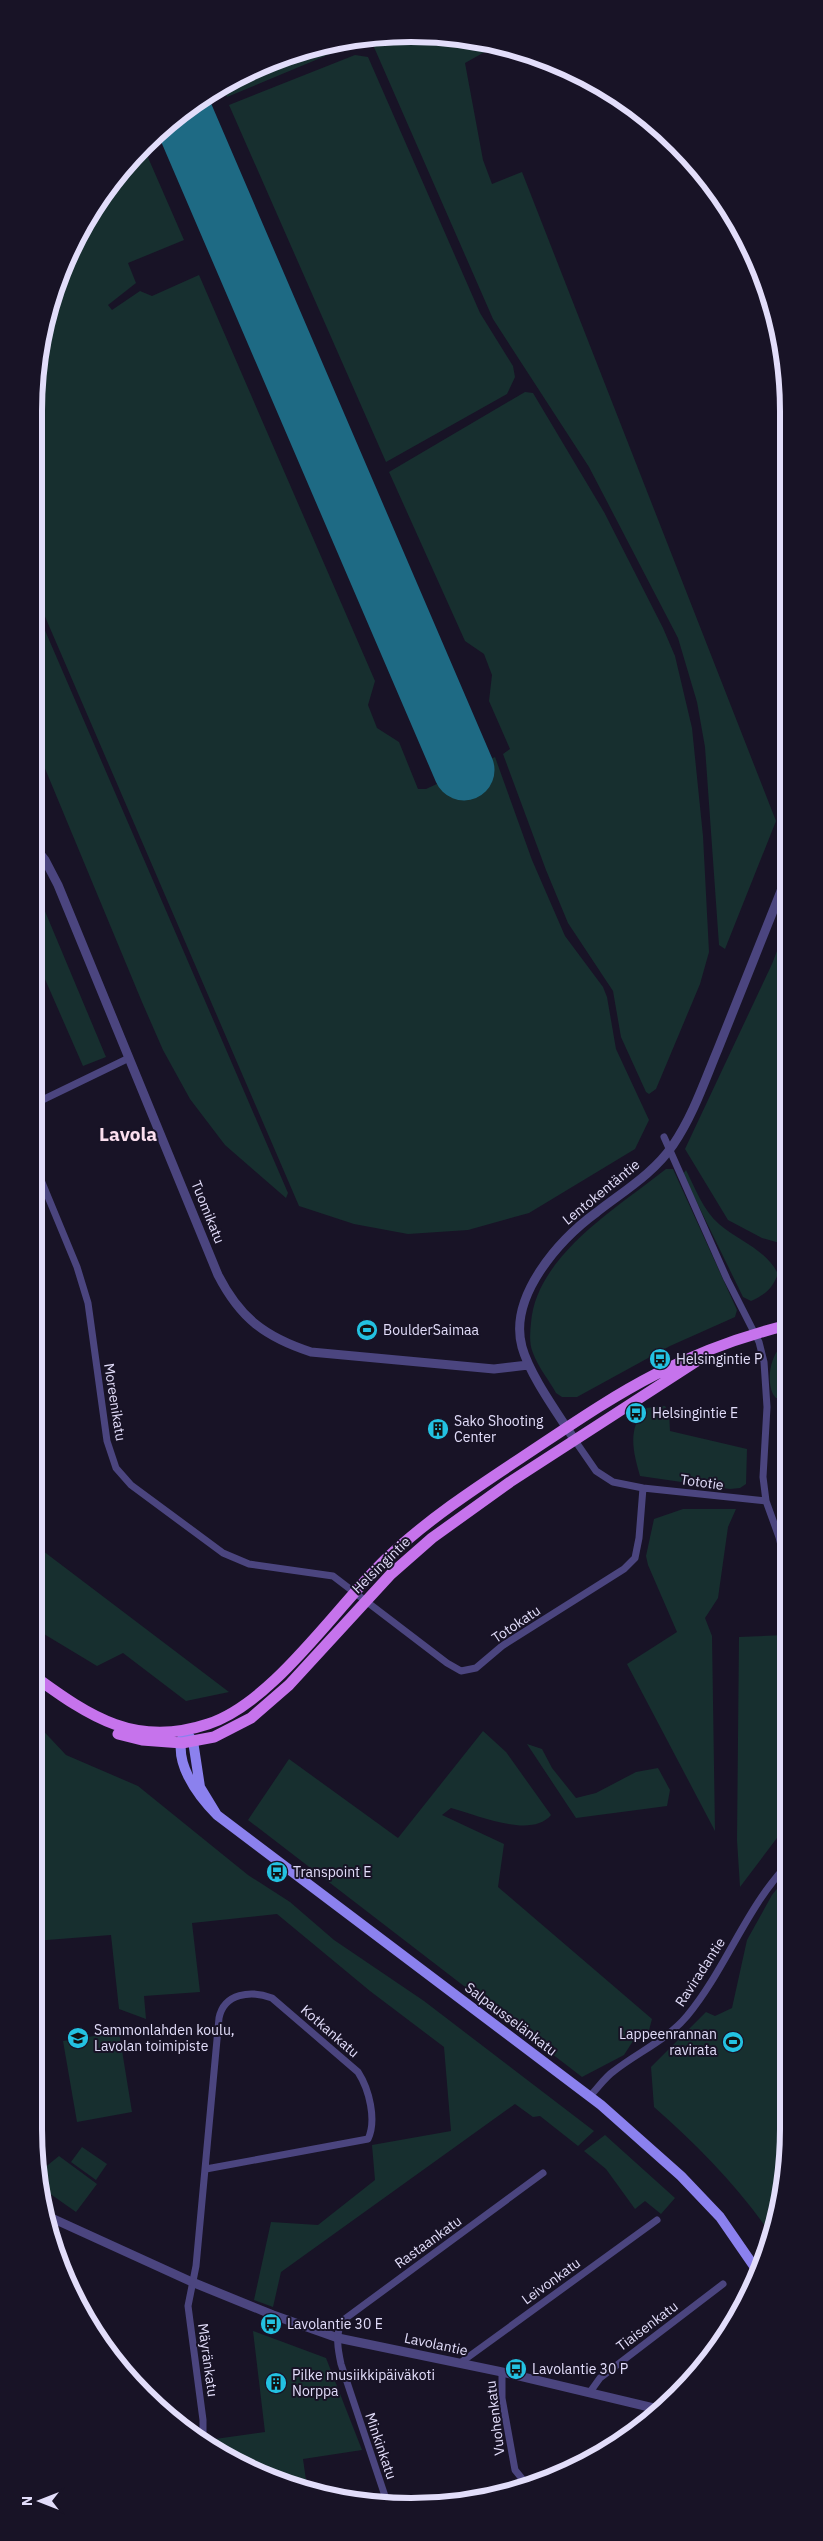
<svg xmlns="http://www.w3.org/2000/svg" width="823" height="2541" viewBox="0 0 823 2541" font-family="'IBM Plex Sans',sans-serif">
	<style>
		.green { fill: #172f2f }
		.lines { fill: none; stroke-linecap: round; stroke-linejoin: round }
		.runway { stroke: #1e6a84; stroke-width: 61 }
		.minor { stroke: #4b457f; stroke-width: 7 }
		.tertiary { stroke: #4b457f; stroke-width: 9 }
		.secondary { stroke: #8b81ee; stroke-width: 10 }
		.primary { stroke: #c673ec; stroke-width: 11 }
		.labels { text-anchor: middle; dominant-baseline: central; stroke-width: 4; stroke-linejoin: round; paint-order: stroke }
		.street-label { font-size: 14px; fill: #e2ddfa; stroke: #181326 }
		.poi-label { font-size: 14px; fill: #e2ddfa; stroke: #181326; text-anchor: start }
		.district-label { font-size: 19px; font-weight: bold; fill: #fbdfef; stroke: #181326 }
		.rim { fill: none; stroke: #e2ddfa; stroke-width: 6 }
	</style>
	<rect width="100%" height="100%" fill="#181326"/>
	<path class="green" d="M412,34l73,7 12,4 -32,18 18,97 9,24 30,-12 254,649 -51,128 -6,-4 -14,-198 -8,-45 -19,-64 -89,-171 -96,-148 -123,-281z
		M356,39l-2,5 -127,53 -5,-10c42,-23 86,-43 134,-48z
		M355,55l13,2 112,256 33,53 2,11 -8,17 -121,68 -157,-357z
		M143,146l41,94 -56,23 8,20 -28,22 4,5 28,-19 12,5 47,-21 176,406 -7,24 9,23 22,14 19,47h8l69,-32 37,103 33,76 38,51 4,10 9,52 33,71 -14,29 -106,64 -61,17 -60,4 -54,-10 -55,-18 -265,-615v-179l7,-74 22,-71 35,-66z
		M525,392l8,1 71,119 59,116 12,28 17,72 11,108 6,116 -9,32 -44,105 -7,5 -3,-2 -25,-55 -8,-46 -45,-68 -22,-53 -43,-116 7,-5 -21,-48 3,-26 -8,-21 -19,-13 -76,-169z
		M34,605l254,588 -2,5 -61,-53 -35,-46 -27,-49 -21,-48 -108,-260z
		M34,885l72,172 -23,9 -49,-112z
		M787,925l1,313 -8,5 -18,-5 -34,-18 -43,-71 87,-185z
		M666,1169h7l64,141 -2,7 -65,29 -93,51h-15l-6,-4c-7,-13 -18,-26 -23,-40 -4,-9 -3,-20 -2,-30 5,-67 86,-115 135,-154z
		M686,1170c9,18 17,40 33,54 19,17 47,25 59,50 -6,15 -12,20 -27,27l-8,-4 -60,-123z
		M788,1343v47l-6,9 -6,-1c-12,-11 -6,-51 12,-55z
		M34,1360l5,5 4,56 -9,1z
		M665,1406l4,6 1,19 77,18 -1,35 -6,4 -10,1 -90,-13c-7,-25 -13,-47 6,-68z
		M683,1509h53l-8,18 -10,71 -13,20 7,18 3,195 -88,-167 50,-32 -29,-67 -2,-9 8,-37z
		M34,1544l17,13 178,135 -43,9 -63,-48 -26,13 -63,-38z
		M785,1635l3,12 1,182 -9,5 -40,53 -3,-47 2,-203z
		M34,1721l32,34 72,31 110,89 42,27 44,38 90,61 170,130 -16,15 -38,-30 -7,1 -18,-13 -234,168 -8,35 -19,-7 17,-78 47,3 57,-45 -3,-35 79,-14 -7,-84 -74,-56 -93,-77 -85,9 8,69 -56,4 2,23 -27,-10 -8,-74 -77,6z
		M483,1731l23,21 45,63c-20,24 -73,0 -100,-7l-9,7 62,29 -6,43 154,132 -4,15 -15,7 -9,14 -42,22 -334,-257 41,-61 109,79z
		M527,1744l15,5 10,19 24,30 20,-5 40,-21 22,-4 12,22 -3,16 -91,12z
		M789,1874v255l-7,74 -10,33c-33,-49 -74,-90 -118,-129l-3,-40 55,-55 9,4 17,-8 15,-68 25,-45z
		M119,2032l13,80 -55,10 -14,-81z
		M605,2135l70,63 -14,16 -16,-13 -10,8 -29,-40 -22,-18z
		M82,2147l25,17 -11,16 -25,-18z
		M59,2156l38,28 -21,28 -37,-26 -1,-13z
		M253,2331l73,27 36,92 -59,9 4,28 -50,-15 1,-7 -15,2 -37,-22 2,-5 57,-8z"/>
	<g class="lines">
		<path class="runway" d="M182,113l282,657"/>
		<path class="minor" d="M34,1104l95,-46
			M664,1137l63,142 32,63 5,20 3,45 -4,70 3,24 13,36 9,38
			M34,1163l43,104 11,36 19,138 9,27 15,17 92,68 26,11 84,12 114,87 14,8 15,-3 26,-22 122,-77 11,-11 4,-20 4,-50
			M576,1442l20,29 17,11 30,6 123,13
			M590,2096c8,-8 15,-19 24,-25 24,-19 53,-31 73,-55 39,-47 59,-109 102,-153
			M51,2236l5,-15
			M460,2363l197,-143
			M502,2372v26l13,72 13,16
			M590,2392l10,-14 123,-94
			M200,2441l3,-8v-13l-15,-114 8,-40 23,-248c5,-25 32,-28 53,-20l86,74c11,17 19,48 10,67l-162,30
			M388,2505l-47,-141c-3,-14 -6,-29 1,-43l201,-148"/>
		<path class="tertiary" d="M34,846l11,14 13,25 160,390c22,43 47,62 93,77l183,17 34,-4
			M576,1442c-17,-27 -46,-66 -54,-95 -14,-51 38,-108 75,-135 27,-21 57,-39 76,-67 20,-29 32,-65 45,-96 23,-58 46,-115 69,-173
			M45,2215l147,67 81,33 65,23 164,34 160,38"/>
		<path class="secondary" d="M217,1815l-17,-28 -7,-46 -8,-10c-15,28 13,65 32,84l384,290 80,71 39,41 40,58"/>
		<path class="primary" d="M34,1676c56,41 102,72 174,48 65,-21 128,-117 178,-165 41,-39 88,-70 135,-101 44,-29 88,-60 135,-84 41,-21 87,-38 132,-49
			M118,1734l24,6 40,3 32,-6 37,-19 38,-33 102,-111 41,-36 78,-56 187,-121"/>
	</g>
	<defs>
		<g id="stadium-disc" transform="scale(1.125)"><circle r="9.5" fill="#23c1e1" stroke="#181326"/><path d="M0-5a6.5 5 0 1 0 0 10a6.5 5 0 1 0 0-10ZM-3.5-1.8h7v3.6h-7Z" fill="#111"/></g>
		<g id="bus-disc" transform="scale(1.125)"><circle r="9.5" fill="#23c1e1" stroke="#181326"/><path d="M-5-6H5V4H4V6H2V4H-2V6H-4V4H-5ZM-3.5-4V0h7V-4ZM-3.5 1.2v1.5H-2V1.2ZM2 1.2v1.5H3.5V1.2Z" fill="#111"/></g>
		<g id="building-disc" transform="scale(1.125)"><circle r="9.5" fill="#23c1e1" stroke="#181326"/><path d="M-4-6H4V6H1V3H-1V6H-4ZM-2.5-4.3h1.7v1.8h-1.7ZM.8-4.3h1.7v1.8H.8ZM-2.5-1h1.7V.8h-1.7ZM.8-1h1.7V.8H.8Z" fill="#111"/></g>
		<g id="school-disc" transform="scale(1.125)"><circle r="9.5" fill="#23c1e1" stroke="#181326"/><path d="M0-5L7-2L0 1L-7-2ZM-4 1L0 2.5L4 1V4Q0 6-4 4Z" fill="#111"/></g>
	</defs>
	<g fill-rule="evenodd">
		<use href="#stadium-disc" x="367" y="1330"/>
		<use href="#bus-disc" x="660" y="1359"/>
		<use href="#bus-disc" x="636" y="1413"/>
		<use href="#building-disc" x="438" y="1429"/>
		<use href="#bus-disc" x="277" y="1872"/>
		<use href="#school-disc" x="78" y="2038"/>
		<use href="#stadium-disc" x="733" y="2042"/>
		<use href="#bus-disc" x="271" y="2324"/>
		<use href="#bus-disc" x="516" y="2369"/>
		<use href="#building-disc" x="276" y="2383"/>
	</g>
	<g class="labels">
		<g class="street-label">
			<text transform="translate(601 1192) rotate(-39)">Lentokentäntie</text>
			<text transform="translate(208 1212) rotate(68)">Tuomikatu</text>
			<text transform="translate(115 1402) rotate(81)">Moreenikatu</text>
			<text transform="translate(702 1482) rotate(8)">Tototie</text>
			<text transform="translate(381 1565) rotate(-44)">Helsingintie</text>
			<text transform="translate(516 1624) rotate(-34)">Totokatu</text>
			<text transform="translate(700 1972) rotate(-57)">Raviradantie</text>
			<text transform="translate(511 2019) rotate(37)">Salpausselänkatu</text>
			<text transform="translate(330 2031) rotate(41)">Kotkankatu</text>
			<text transform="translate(428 2242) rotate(-36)">Rastaankatu</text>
			<text transform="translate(551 2281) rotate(-36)">Leivonkatu</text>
			<text transform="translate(647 2326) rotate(-37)">Tiaisenkatu</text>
			<text transform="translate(436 2344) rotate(12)">Lavolantie</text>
			<text transform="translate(208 2360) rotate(82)">Mäyränkatu</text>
			<text transform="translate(495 2418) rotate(-97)">Vuohenkatu</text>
			<text transform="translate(381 2446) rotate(71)">Minkinkatu</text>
		</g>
		<g class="poi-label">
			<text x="383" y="1330">BoulderSaimaa</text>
			<text x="676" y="1359">Helsingintie P</text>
			<text x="652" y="1413">Helsingintie E</text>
			<text x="454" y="1421">Sako Shooting<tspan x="454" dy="16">Center</tspan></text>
			<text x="293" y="1872">Transpoint E</text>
			<text x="94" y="2030">Sammonlahden koulu,<tspan x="94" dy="16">Lavolan toimipiste</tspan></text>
			<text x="717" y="2034" text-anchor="end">Lappeenrannan<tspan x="717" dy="16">ravirata</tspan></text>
			<text x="287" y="2324">Lavolantie 30 E</text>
			<text x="532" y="2369">Lavolantie 30 P</text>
			<text x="292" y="2375">Pilke musiikkipäiväkoti<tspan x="292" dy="16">Norppa</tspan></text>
		</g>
		<g class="district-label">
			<text x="128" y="1134">Lavola</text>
		</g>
	</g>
	<path d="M0 0H823V2541H0ZM411 42H411A369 369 0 0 1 780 411V2129A369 369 0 0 1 411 2498H411A369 369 0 0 1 42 2129V411A369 369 0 0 1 411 42Z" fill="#181326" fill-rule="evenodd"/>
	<path class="rim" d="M411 42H411A369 369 0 0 1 780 411V2129A369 369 0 0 1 411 2498H411A369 369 0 0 1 42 2129V411A369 369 0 0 1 411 42Z"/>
	<g transform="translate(40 2501) rotate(270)" stroke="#181326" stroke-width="4" paint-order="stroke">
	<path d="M0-4L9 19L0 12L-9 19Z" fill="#e2ddfa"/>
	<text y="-8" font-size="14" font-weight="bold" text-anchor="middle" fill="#e2ddfa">N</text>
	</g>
</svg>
